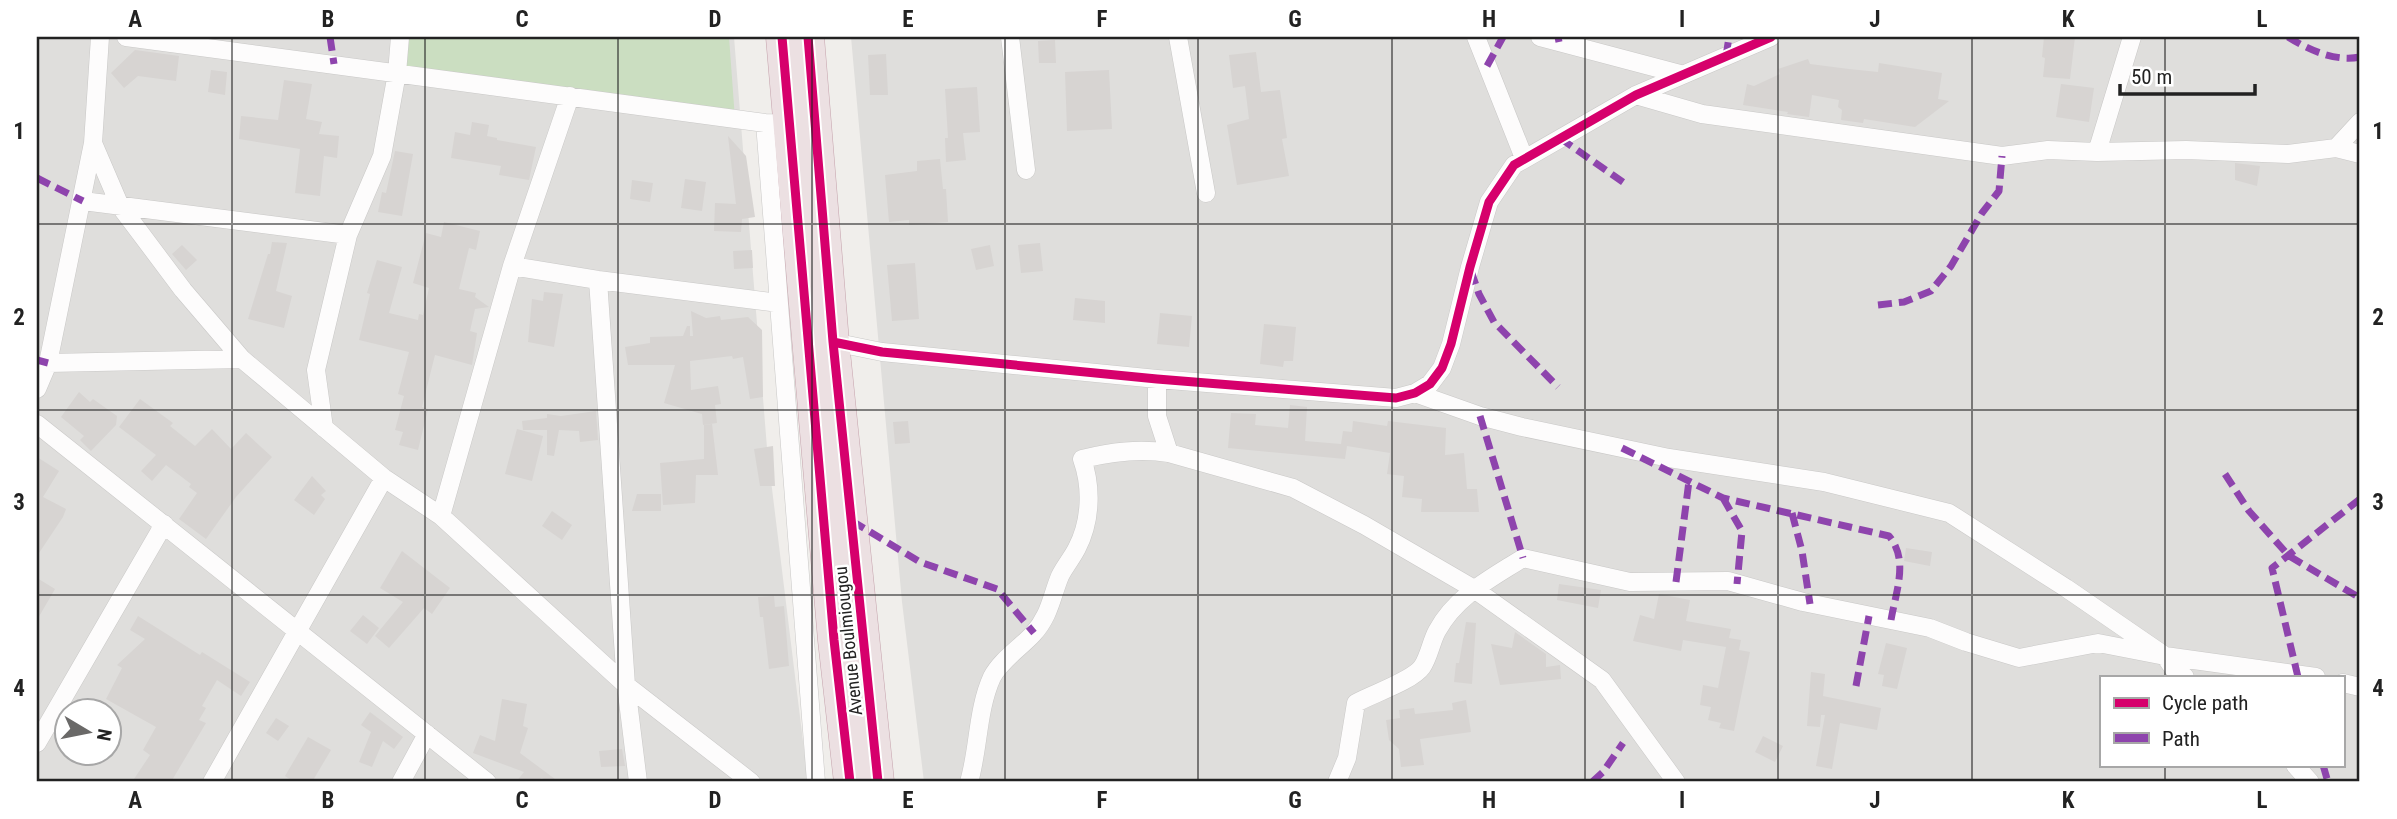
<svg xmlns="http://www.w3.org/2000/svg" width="2397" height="819" viewBox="0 0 2397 819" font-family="'Roboto Condensed',sans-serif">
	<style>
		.residential { fill: #dfdedc; fill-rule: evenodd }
		.forest { fill: #cbdec1 }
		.building { fill: #d7d4d2 }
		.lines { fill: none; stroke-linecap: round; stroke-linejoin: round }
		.street-casing { stroke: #c9c8c7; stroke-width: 19 }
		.highway-casing { stroke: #c5a2ac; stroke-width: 33 }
		.street { stroke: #fdfcfc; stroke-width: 18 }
		.highway { stroke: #ece0e2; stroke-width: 32 }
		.quiet { stroke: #8e44ad; stroke-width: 7; stroke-dasharray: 14 7; stroke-linecap: butt }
		.cycleway-casing { stroke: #fff; stroke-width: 13 }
		.cycleway { stroke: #d6006c; stroke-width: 9 }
		.grid { fill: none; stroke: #222; stroke-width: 2; stroke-opacity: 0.55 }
		.labels { text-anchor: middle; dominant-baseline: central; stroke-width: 5; stroke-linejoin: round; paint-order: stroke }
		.street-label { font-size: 18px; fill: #222; stroke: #fff }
		.neatline { fill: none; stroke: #222; stroke-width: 2.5 }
		.grid-label { font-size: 23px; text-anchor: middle; font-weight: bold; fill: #222 }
	</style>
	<rect width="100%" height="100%" fill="#f0eeeb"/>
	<path class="residential" d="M37,37h697l33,411 41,334h-771zM66,710h42v42h-42z
		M851,37h1509v745h-1436l-22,-180zM2101,677h242v88h-242z"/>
	<path class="forest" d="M402,37h327l6,82 -338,-46z"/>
	<path class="building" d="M2044,37h31l-5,42 -27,-2 2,-19 -3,-1z
		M1055,40l1,23h-17l-1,-22z
		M135,50l44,6 -3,25 -38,-5 -14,12 -13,-15z
		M1256,52l5,40 19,-2 7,48 -5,1 7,37 -52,9 -10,-60 22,-6 -4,-33 -12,2 -4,-33z
		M886,54l2,41h-18l-2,-40z
		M1808,59l2,5 39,5 29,3 1,-9 63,10 -4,26 11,2 -34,26 -51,-8 -1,4 -22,-3 1,-10 -4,-3 1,-7 -27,-5 -3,22 -22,-3 1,-2 -45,-7 4,-21 7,2 26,-12 -2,-5z
		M211,70l16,2 -2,23 -17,-3z
		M1109,70l3,59 -45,2 -2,-59z
		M284,80l28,4 -6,35 16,3 -3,12 20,2 -2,22 -13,-2 -4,40 -25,-3 5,-44 -61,-10 2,-23 37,4z
		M2061,84l33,4 -5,34 -33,-5z
		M977,87l3,45 -17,1 3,27 -20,2 -1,-24h3l-3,-49z
		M472,122l17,3 -2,11 10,2v2l39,7 -7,33 -30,-5 2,-9 -50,-8 4,-26 15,3z
		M728,136l18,20 9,61 -13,2 -1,13 -27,-1 1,-28 21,1z
		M395,151l18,3 -11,62 -24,-4 4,-20 4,1z
		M940,159l3,30h3l2,33 -39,3v-5l-20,2 -4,-47 32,-4v-10z
		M2235,163l25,3 -3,20 -22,-6z
		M685,179l21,3 -4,29 -21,-3z
		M632,180l21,3 -3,19 -20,-3z
		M444,222l36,9 -4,19 -7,-2 -10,41 17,4 -1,4 14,10 -14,2 -5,22 7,2 -5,32 -37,-10 -13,52 6,2 -10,41 -19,-5 4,-13 -8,-2 9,-34 -6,-2 11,-42 -50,-12 11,-46 -3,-1 10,-33 25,7 -13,46 29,7 1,-6 4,1 6,-27 -16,-5 13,-50 15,4z
		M272,242l15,1 -11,48 16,5 -8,32 -36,-9 20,-65h2z
		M1040,243l3,28 -22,2 -3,-28z
		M182,245l15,15 -11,10 -14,-16z
		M990,245l4,21 -18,4 -5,-21z
		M752,250l1,18 -19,1 -1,-18z
		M915,263l4,56 -27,2 -5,-56z
		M544,292l19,2 -9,53 -26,-5 4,-43 11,2z
		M1075,298l30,3v22l-32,-3z
		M691,311l15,7 14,-2 1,4 27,-3 14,13 1,67 -13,2 -7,-42 -10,2 -1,-3 -42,5 1,29 27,-4 3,18 -6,1 2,18 -14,2 -1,-11 -38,-11 11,-38h-47l-3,-18 25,-4v-6l33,-1 4,-10h3v10h3z
		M1160,313l32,3 -3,31 -32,-3z
		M1264,324l32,3 -3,34h-9l-1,6 -23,-3z
		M79,392l11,10 3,-3 24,17 -1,9 -25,26 -11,-11 4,-4 -23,-19z
		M140,399l33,24 -3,3 25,20 17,-17 19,20 15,-16 26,24 -36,40 -30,42 -27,-20 18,-26 -8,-6 2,-3 -25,-19 -14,16 -11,-10 15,-16 -37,-28z
		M1290,405l17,2 -2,34 36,3 2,-13 9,1 1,-11 34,5 1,-5 58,7 -1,27 19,-2 3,36h10l2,23h-58l1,-13 -20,-2 2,-21 -17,-2 3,-21 -43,-7 -2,13 -117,-11 3,-35 25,1 -1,11 33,3z
		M596,411l2,29 -18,2 -1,-11 -20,-1 -5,26 -7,-1v-25h-24l-1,-9 25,-3v-4l14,2z
		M908,421l2,22 -15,1 -2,-22z
		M712,424l6,51h-22l-1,28 -32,2 -3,-42 44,-4v-34z
		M517,429l26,7 -11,45 -27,-7z
		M773,446l2,40h-15l-6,-37z
		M37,457l22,14 -16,26 23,12 -3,8 -26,39z
		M312,476l14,15 -5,4 4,4 -11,16 -20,-15z
		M637,494h24v17h-29z
		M552,511l20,14 -10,15 -20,-14z
		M1906,548l26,4 -2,14 -26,-5z
		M402,551l48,37 -18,26 -8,-6 -35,40 -14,-12 28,-34 -23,-14z
		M37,578l18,11 -18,31z
		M1559,584l42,6 -3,18 -41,-8z
		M1659,594l31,6 -4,21 45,8 -2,9 12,2 -2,10 11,2 -16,79 -15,-3 2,-5 -13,-3 3,-13 -11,-2 3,-20 15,3 8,-41 -43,-7 -2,11 -48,-10 7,-26 14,4z
		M774,596l1,11 9,-1 5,60 -20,3 -6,-52h-3l-2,-20z
		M363,615l16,13 -12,16 -17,-13z
		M138,616l62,39 2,-3 48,30 -9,14 -24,-16 -15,26 4,2 -7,12 7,3 -35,59h-39l18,-27 -7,-5 13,-23 -50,-28 16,-31 -5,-3 28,-26 -15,-9z
		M1466,622l10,1 -4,61 -18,-2 2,-19h3z
		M1515,632l31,22v13l14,-2 1,14 -61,6 -9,-41 21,4z
		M1886,643l21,5 -10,41 -15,-3 2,-11 -6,-1z
		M1811,672l14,2 -2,22 58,12 -4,22 -37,-7 -8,46 -16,-3 9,-51h-4l-1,12 -13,-1z
		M502,699l25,5 -4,22 5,2 -8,25 35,26 -2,3 -12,-4 -3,4h-22l8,-10 -51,-19 7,-18 15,6z
		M1466,700l5,32 -51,7 4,26 -23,2 -2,-18 -10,-9 -3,-20 14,-2 -1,-8 15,-2 1,6 38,-4 -1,-7z
		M370,712l33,25 -9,12 -11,-8 -11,26 -13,-5 12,-30 -10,-7z
		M276,718l13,8 -11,15 -12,-8z
		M1763,736l20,10 -8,16 -20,-10z
		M308,737l23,13 -19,32h-18l-9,-6z
		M622,749l3,17 -24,1 -2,-16z"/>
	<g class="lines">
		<g class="street-casing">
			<path id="street" d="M100,37l-7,106 27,63 63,84 59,69 142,119 57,38 185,169 125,97
				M126,37l639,86 24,1
				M1010,37l16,133
				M1178,37l28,156
				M1476,37l48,121
				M1540,37l140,37
				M1636,95l66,19 300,42 46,-6 49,2 89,-2 102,4 48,-6 24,-26
				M765,123l51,659
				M2336,148l24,6
				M2097,152l35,-115
				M83,201l265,34
				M512,266l86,14 181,23
				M598,280l28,405 12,97
				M833,342l49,10 275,27 239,19 19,-5 15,-9 12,-16 9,-24 19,-77 19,-65 25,-37 122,-70 135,-58
				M48,363l45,-220
				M1157,379v37l12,37 124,35 71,37 110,64 128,91 74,102
				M37,389l11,-26 194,-4
				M1415,393l65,23 42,11 147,31 155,24 125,31 117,75 99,68 151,21
				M37,424l450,358
				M324,428l-8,-58 32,-135 34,-79 15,-83 3,-36
				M441,516l71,-250 58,-170
				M2343,683l17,4
				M37,743l127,-219
				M2295,765l15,17
				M212,782l172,-304
				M401,782l26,-48
				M969,782c10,-34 8,-72 23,-105 9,-17 28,-29 41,-43 17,-19 18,-36 27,-58 5,-10 12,-18 17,-28 14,-27 15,-61 5,-89 29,-7 57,-11 87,-6
				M1337,782l10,-24 9,-55c16,-9 56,-22 66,-36 7,-10 9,-25 15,-36 19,-35 53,-52 86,-73l107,24 98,-1 75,21 127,26 36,14 53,16 79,-15 67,13 8,12 12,9"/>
		</g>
		<g class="highway-casing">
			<path id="highway" d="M782,37l52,603 16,142
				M808,37l25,305 45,440"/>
		</g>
		<use href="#street" class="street"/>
		<use href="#highway" class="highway"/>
		<path class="quiet" d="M330,37l4,27
			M1558,37l1,5
			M2288,37c21,13 47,25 72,20
			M1726,56l3,-19
			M1487,66l16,-29
			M1560,138l67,47
			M37,178l46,23
			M1471,271l8,23 15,28 64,65
			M1878,305l26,-3 27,-11 20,-25 31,-53 17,-22 3,-35
			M37,360l11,3
			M1480,416l43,142
			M1622,448l101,50 166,38c20,24 7,55 2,84
			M2225,474l24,37 40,45 71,42
			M1723,498l19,33 -5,53
			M1792,513l10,38 8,53
			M852,521l68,41 77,27 37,44
			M1676,582l13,-101
			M2298,677l-26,-109 88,-69
			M1856,686l13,-70
			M2323,765l5,17
			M1592,782l11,-10 20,-29"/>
		<g class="cycleway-casing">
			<path id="cycleway" d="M782,37l52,603 16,142
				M808,37l25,305 45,440
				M833,342l49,10 275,27 239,19 19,-5 15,-9 12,-16 9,-24 19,-77 19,-65 25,-37 122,-70 135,-58"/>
		</g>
		<use href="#cycleway" class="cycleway"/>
	</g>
	<path class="grid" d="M232,37v745M425,37v745M618,37v745M812,37v745M1005,37v745M1198,37v745M1392,37v745M1585,37v745M1778,37v745M1972,37v745M2165,37v640M37,224h2323M37,410h2323M37,595h2323M2165,765v17"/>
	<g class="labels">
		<g class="street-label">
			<text transform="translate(848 641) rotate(-96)">Avenue Boulmiougou</text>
		</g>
	</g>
	<rect width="2397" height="819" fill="none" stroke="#ffffff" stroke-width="77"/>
	<rect x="2100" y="676" width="245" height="91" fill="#ffffff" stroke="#a7a7a7" stroke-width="2"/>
	<rect x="2114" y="698" width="35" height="10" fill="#d6006c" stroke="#a7a7a7" stroke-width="2"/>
	<text x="2162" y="710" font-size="21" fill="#222222">Cycle path</text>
	<rect x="2114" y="733" width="35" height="10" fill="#8e44ad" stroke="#a7a7a7" stroke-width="2"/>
	<text x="2162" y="746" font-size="21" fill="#222222">Path</text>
	<g transform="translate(88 732) rotate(100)"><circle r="33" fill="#ffffff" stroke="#a7a7a7" stroke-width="2"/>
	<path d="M0-5L12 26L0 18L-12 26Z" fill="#6a6968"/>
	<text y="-10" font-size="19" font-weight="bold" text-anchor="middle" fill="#222222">N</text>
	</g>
	<path d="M2120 84v10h135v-10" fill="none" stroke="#222222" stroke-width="3.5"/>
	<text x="2131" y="84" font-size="21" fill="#222222" stroke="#ffffff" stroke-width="5" paint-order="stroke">50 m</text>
	<rect x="38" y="38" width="2320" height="742" class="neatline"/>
	<g class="grid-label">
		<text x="135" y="27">A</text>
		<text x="328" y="27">B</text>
		<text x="522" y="27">C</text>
		<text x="715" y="27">D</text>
		<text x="908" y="27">E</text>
		<text x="1102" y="27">F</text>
		<text x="1295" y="27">G</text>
		<text x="1489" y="27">H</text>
		<text x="1682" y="27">I</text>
		<text x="1875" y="27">J</text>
		<text x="2068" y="27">K</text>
		<text x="2262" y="27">L</text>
		<text x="19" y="139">1</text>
		<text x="2378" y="139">1</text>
		<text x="19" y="325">2</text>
		<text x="2378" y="325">2</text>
		<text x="19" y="510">3</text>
		<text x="2378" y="510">3</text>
		<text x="19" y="696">4</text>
		<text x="2378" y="696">4</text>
		<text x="135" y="808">A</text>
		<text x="328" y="808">B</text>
		<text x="522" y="808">C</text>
		<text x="715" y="808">D</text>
		<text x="908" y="808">E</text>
		<text x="1102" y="808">F</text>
		<text x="1295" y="808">G</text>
		<text x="1489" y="808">H</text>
		<text x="1682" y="808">I</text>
		<text x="1875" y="808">J</text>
		<text x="2068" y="808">K</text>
		<text x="2262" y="808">L</text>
	</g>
</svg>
